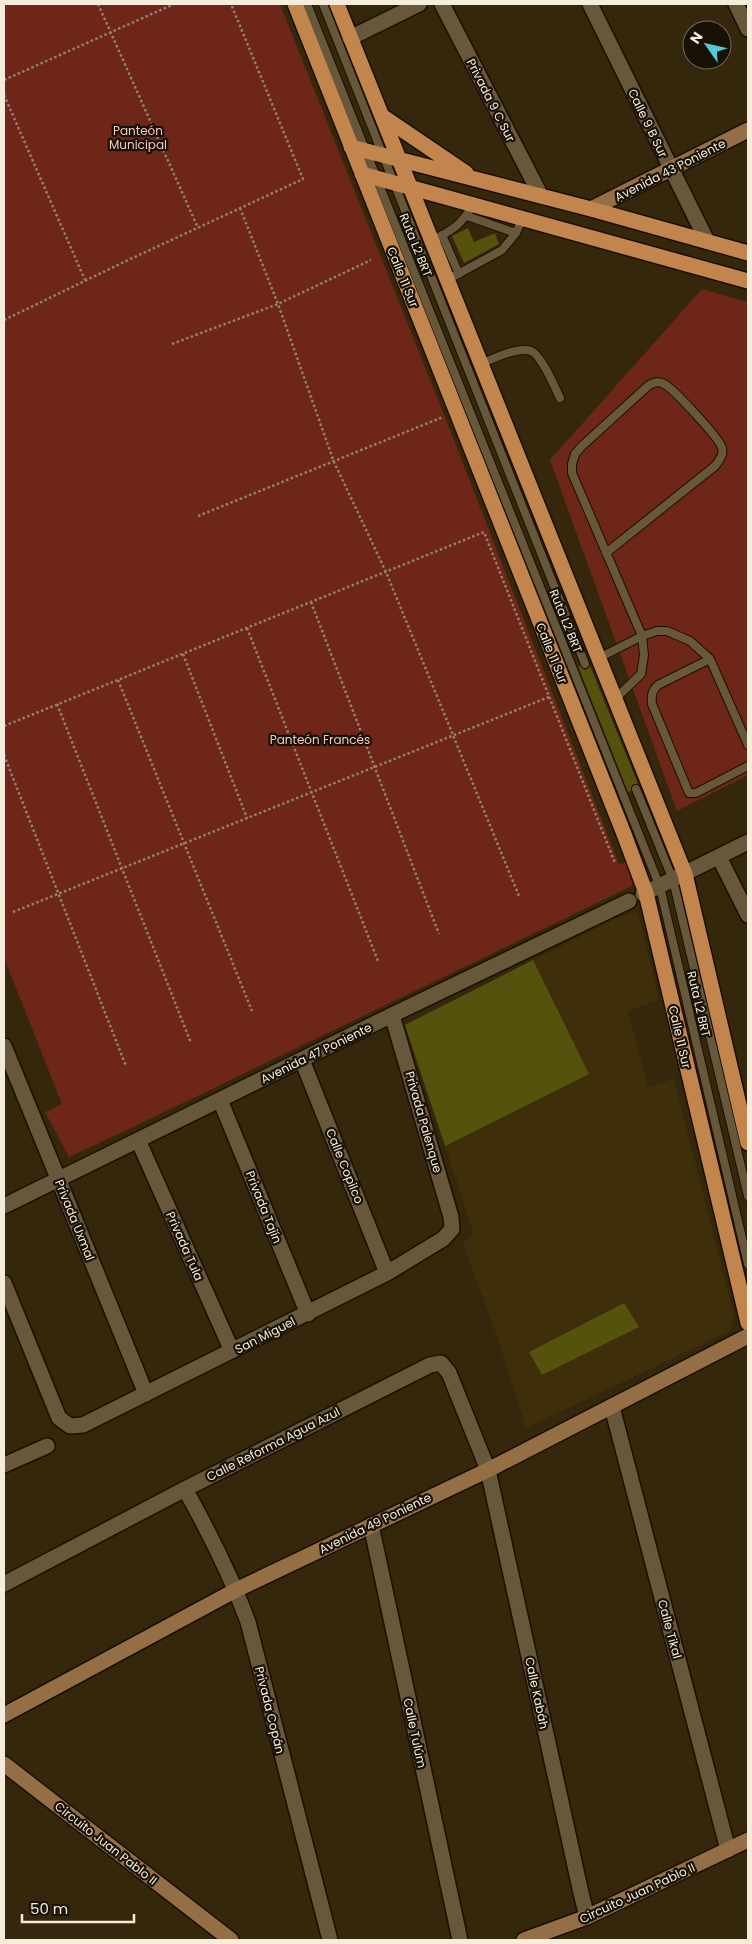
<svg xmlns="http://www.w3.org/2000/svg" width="752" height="1944" viewBox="0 0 752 1944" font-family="Poppins,sans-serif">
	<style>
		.built { fill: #3f2e0a }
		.green { fill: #6d2617 }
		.building { fill: #55520e }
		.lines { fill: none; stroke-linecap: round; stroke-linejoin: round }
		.lane-casing { stroke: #1c0f00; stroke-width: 10 }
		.street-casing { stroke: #1c0f00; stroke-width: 18 }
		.secondary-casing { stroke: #1c0f00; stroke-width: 18 }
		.primary-casing { stroke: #1c0f00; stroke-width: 18 }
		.path { stroke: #90846f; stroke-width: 2.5; stroke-dasharray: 2.5 2.5; stroke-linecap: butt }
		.lane { stroke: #67583c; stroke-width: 8 }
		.street { stroke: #67583c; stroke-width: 15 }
		.secondary { stroke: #946e45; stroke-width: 15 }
		.primary { stroke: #c1854d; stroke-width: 15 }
		.labels { text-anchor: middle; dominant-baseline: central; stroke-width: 4.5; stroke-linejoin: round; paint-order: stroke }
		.street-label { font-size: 12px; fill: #f5ecdc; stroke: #171106 }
		.park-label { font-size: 12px; fill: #f8cabf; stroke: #171106 }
	</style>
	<rect width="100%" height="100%" fill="#35270c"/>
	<path class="built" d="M638,912l21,88 -31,11 20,76 26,-8 60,237 -4,15 -204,97 -28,-89 -35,-95 11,-11 -69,-208 211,-107z"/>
	<path class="green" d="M4,4h276l165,413 174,447 10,-2 5,17 -2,7 -505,244 -58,27 -24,-45 17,-8 -58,-146z
		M702,289l46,13v473l-71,36 -127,-351z"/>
	<path class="building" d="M468,228l6,14 21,-9 4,11 -35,19 -12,-27z
		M578,666h2l5,4 5,-4 48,118 -6,1 -1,6 -3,1z
		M533,960l56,114 -144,72 -40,-121z
		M624,1303l15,24 -97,48 -13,-23z"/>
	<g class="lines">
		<g class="lane-casing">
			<path id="lane" d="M307,4l353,883 88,377
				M323,4l262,660
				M467,216l49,17
				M442,235l17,39
				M432,241c20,-11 30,-16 41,-37
				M447,280l55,-30 14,-17 7,-16
				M481,364c11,-5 37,-18 50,-13 10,4 24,36 29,47
				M606,553l109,-87c4,-5 9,-11 7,-18 -2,-9 -49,-60 -58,-64 -5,-3 -9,-2 -15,1l-67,61 -7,8 -3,10v9l70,163 2,19 -3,19 -26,25
				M599,658l43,-22 15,-5h10l23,10 20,18 38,86
				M710,659l-52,26c-6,6 -7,10 -6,19l37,89h7l52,-27
				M636,789l37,91 75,316"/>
		</g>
		<g class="street-casing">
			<path id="street" d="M442,4l99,192
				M590,4l117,237
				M736,4l12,25
				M350,38l69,-34
				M719,857l29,58
				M643,894l105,-52
				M4,1046l142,348
				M302,1060l85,213
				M220,1100l88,214
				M138,1140l94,211
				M4,1206l388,-191 237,-114
				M4,1283l55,135 11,8 13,-1 304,-152 56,-34 9,-10 -1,-12 -59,-202
				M612,1407l116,443
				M4,1465l43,-19
				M185,1489c24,43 46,87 63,133l82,318
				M371,1525l89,415
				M4,1584l181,-95 245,-124 11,-2 8,10 39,97 93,423 6,24"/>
		</g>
		<g class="secondary-casing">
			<path id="secondary" d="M591,209l157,-79
				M4,1715l232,-125 252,-120 260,-134
				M4,1764l227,176
				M524,1940l63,-23 161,-77"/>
		</g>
		<g class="primary-casing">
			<path id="primary" d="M295,4l329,830 22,59 102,430
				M337,4l348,870 63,269
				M382,116l84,57
				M351,147l240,62 157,44
				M362,174l386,107"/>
		</g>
		<path class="path" d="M98,4l100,224
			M4,80l170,-76
			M4,95l81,185
			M240,208l38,96 56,158 52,110 133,324
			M4,320l120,-58 179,-83 -72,-175
			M172,344l106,-40 93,-44
			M198,516l245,-99
			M311,602l128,332
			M247,628l131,333
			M183,654l64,164
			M118,680l134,331
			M57,704l134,339
			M4,726l480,-194 131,331
			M4,755l122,311
			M13,912l536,-215"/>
		<use href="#lane" class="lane"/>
		<use href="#street" class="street"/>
		<use href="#secondary" class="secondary"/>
		<use href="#primary" class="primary"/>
	</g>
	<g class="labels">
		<g class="street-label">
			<text transform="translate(491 100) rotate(63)">Privada 9 C Sur</text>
			<text transform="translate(648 123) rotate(64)">Calle 9 B Sur</text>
			<text transform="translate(670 170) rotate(-27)">Avenida 43 Poniente</text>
			<text transform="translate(416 245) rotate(68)">Ruta L2 BRT</text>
			<text transform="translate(403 277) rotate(68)">Calle 11 Sur</text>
			<text transform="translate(566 621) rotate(68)">Ruta L2 BRT</text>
			<text transform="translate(552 653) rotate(68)">Calle 11 Sur</text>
			<text transform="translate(699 1004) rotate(77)">Ruta L2 BRT</text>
			<text transform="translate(680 1037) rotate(77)">Calle 11 Sur</text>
			<text transform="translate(316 1053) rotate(-26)">Avenida 47 Poniente</text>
			<text transform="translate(424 1122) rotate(74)">Privada Palenque</text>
			<text transform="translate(345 1166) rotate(68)">Calle Copilco</text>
			<text transform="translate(264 1207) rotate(68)">Privada Tajín</text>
			<text transform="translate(75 1220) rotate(68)">Privada Uxmal</text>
			<text transform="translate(185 1246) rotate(66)">Privada Tula</text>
			<text transform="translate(265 1335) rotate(-27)">San Miguel</text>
			<text transform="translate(273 1444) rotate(-27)">Calle Reforma Agua Azul</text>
			<text transform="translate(375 1523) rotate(-26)">Avenida 49 Poniente</text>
			<text transform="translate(670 1629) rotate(75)">Calle Tikal</text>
			<text transform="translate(537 1693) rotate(78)">Calle Kabáh</text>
			<text transform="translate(270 1710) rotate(76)">Privada Copán</text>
			<text transform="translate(415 1733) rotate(78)">Calle Tulúm</text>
			<text transform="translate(106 1843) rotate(38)">Circuito Juan Pablo II</text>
			<text transform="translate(637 1893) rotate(-25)">Circuito Juan Pablo II</text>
		</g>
		<g class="park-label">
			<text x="138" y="130">Panteón<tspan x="138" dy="14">Municipal</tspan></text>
			<text x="320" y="739">Panteón Francés</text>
		</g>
	</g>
	<rect width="752" height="1944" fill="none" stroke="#f5ecdc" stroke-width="10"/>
	<g transform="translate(707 45) rotate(304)"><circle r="24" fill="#171106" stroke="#70695c"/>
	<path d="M0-4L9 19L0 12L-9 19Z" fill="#52cbd7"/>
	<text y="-8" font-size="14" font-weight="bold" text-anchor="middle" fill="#f5ecdc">N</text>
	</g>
	<path d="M22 1914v8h112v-8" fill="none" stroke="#f5ecdc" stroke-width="2.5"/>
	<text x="30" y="1914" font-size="15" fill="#f5ecdc" stroke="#171106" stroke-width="4" paint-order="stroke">50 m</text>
</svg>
